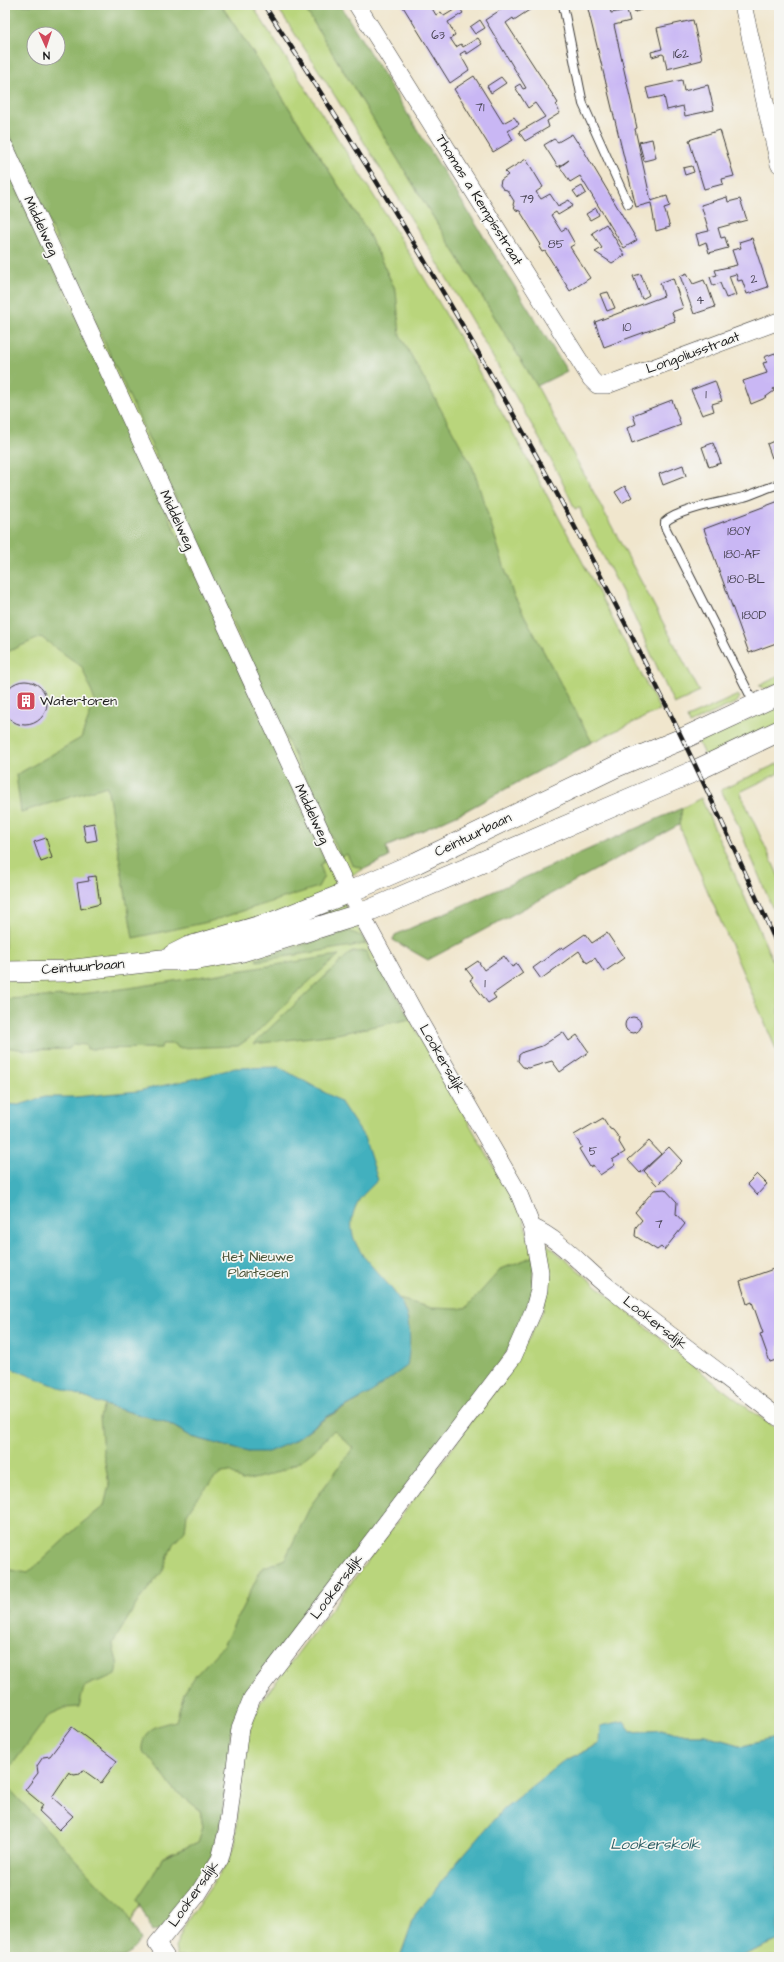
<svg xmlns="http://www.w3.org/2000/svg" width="784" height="1962" viewBox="0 0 784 1962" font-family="'Architects Daughter',sans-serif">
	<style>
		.green { fill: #b9d57b; stroke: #6a784c; fill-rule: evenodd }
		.forest { fill: #92b66b; stroke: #576944; fill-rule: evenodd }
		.water { fill: #42b0be; stroke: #2f666d }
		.building { fill: #c9b7f4 }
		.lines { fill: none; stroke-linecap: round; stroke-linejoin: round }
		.service-casing { stroke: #3c3a37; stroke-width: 10 }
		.minor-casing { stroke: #3c3a37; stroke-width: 18 }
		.tertiary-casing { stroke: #3c3a37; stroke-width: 22 }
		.service { stroke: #fff; stroke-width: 8 }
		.minor { stroke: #fff; stroke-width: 17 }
		.tertiary { stroke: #fff; stroke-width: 21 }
		.rail-casing { stroke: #1c1c1c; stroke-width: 4.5 }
		.rail { stroke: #f6f6f2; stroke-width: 3; stroke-dasharray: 9; stroke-linecap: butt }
		.labels { text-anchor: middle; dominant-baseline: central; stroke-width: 3.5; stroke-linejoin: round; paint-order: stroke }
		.number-label { font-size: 12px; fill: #474352 }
		.street-label { font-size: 14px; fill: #1c1c1c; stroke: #f6f6f2 }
		.poi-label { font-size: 14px; fill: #1c1c1c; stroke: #f6f6f2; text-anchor: start }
		.park-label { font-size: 14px; fill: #4b5438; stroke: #f6f6f2 }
		.water-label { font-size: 15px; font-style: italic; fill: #2d5f65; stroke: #f6f6f2 }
	</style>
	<rect width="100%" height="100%" fill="#f6f6f2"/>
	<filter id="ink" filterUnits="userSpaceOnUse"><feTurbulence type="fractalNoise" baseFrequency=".025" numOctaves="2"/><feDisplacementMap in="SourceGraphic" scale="8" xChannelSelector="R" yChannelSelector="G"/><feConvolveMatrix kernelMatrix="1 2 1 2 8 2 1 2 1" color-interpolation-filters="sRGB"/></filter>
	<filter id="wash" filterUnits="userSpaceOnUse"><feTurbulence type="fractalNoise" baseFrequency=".012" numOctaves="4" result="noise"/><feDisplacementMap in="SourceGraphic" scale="16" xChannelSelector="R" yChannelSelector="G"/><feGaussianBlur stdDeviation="0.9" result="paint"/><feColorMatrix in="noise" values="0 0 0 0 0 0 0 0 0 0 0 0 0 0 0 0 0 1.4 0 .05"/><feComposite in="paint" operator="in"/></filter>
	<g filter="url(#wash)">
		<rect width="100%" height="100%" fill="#f0e6cd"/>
		<path class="green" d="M5,5h211l180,286 -30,-62 -87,-137 -58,-87h31c73,114 147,227 214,344 68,119 131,240 194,361l-68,32 -127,69 -79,36 3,10 -56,27 190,334 11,38 -285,354 -58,192 9,8 3,17 -4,15 -36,15 -49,100h-109v-1824l3,-1 -3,-6zM34,34h24v24h-24z
			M276,5h27l234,381 163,306 -26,12 -48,-105 -43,-81 -3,-10 -5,1c-25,-56 -58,-109 -88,-162 -67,-116 -137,-230 -211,-342z
			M779,676v7l-13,6 -7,-3z
			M738,695l2,2 -3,5 -48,22 -2,-6z
			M779,705v20l-73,34 -8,-17z
			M779,763v10l-39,19 39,85v47l-44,-106 -14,-28z
			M701,798l78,177v81l-100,-231 3,-17z
			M542,1240c79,65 154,132 237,191v306l-36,9 -37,-11h-21l-19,-5 -35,2 -32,12 -37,18 -147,153 -15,42h-223l-2,-10 12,-26 37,-53 11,-23 3,-43 8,-65 14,-34 189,-250 80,-115 14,-28 5,-30z
			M779,1940v17h-40l5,-2z"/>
		<path class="forest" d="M5,5h216l58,87 87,137 30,62 4,44 73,133 40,126 79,148 -127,69 -79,36 3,10 -25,12 -12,-4 -5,-11 -6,3 -336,-731zM34,34h24v24h-24z
			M303,5h37l227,366 -30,15z
			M5,163l252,545 68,153 -5,4 4,11 -6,11 -110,35 -75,16 -26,-152 -86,26 -5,-37 65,-37 14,-37 -13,-34 -41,-30 -36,16v-253l4,-8v-12l-4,-3z
			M682,808l-3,17 -251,135 -35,-20 2,-5z
			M349,931l14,6 2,7 -108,17 -1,-2z
			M367,951l3,11 9,4 32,53 -74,15 -84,10 98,-92z
			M339,955l-44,39 -41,41 -16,11 -60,2 -3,-4h-13l-1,4 -74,1 -1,-4 -13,-1 -4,5 -43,1 -21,-3v-48l61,-3 63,-8z
			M534,1256l-2,38 -12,37 -32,52 -246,314 -11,34 -9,86 -7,31 -9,23 -44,58 -9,3 -16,-33 16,-24 9,-17 36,-16 5,-15 -3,-17 -27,-21 -20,-28 -11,-10c-1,-22 15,-26 34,-30l8,-28 12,-18 27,-29 39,-78 23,-9 26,-54 42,-57 -19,-18c-8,8 -15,17 -24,24 -18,15 -46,24 -68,27l-12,-9 -8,1 -8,6 -19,22 -8,13 -2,17 -12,13 -11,28 -23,28 -26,43c0,11 8,20 3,31 -10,6 -22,7 -32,13l-5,20 -14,1 -16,7 -40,54 -4,-4v-196l23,4 54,-50 22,-17 5,-21 -6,-34 -3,-34 4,-12 62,17 26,15 56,15 44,-10 34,-24 43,-24 14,-12 25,-62 -9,-21 33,9 27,1 8,-2 34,-38z
			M5,1784l95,102 24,22 17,32 -16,17h-120z"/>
		<path class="water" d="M279,1067l61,34 24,36 14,43c-6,6 -14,13 -19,20 -25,44 20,67 40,99 13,21 12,44 8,67l-38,28 -43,23 -34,25 -24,10h-20l-56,-15 -26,-15 -62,-17 -99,-39v-262l14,1 26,-8h30l63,-6 64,-14 33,-9z
			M624,1721l7,11 35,-2 19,5h21l37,11 36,-9v203l-40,17h-339l15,-42 43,-54 45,-52 59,-47 37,-18 1,-18z"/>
		<g id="blocks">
			<path class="building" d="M402,5h28l6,10 5,-3 3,4 15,-9 4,6 -15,9 7,13 -5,3 6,9 5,-3 2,3 15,-9 4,6 -15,10 -2,-3 -5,3 9,16 -19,13z
				M508,5h29l-23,15 -1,-2 -7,5 52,80 -2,2 4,8 -13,8 2,6 -24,14 -6,-9 26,-15 -10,-14 -7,5 -13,-21 5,-3 3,5 3,-1 -41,-68z
				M587,5h22l2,8 16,-3 3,11 -16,4 23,103 -2,1 16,72 16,-5 3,10 -6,2 6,19 -14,4 -5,-28 -15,4z
				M633,5h23l-21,7z
				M480,20l5,8 -10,6 -5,-7z
				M693,20l9,40 -35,9 -3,-14 -2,-1 -10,3 -1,-5 11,-3 -5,-21z
				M474,76l29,47 11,-6 5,7 -11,7 5,9 -20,12 -39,-63z
				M501,77l5,6 -15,10 -4,-7z
				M682,80l2,11 24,-6 6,25 -29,6 -2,-10 -16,4 -3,-14 -15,3 -3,-11z
				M720,130l14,46 -12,3 1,5 -19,5 -15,-49z
				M572,134l5,8 1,-1 59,99 -13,8 -44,-72 -10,6 -10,-15 9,-7 -11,7 -14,-22 10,-6 4,3z
				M652,139l4,19 -12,3 -5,-19z
				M526,159l17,28 -7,5 5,7 9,-5 8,12 11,-6 4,6 -15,9 -2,-3 -5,3 10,16 5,-3 9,16 -5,3 20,31 -20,13 -25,-40 -3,1 -3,-5 2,-2 -21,-34 -4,-1 -3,-5 1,-4 -7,-11 -4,-1 -3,-4 1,-5 7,-5 -3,-3z
				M692,166l2,6 -9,3 -2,-7z
				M582,186l4,7 -8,5 -5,-7z
				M727,197l1,5 12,-3 7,21 -29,8 3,10 4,-1 3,11 -19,5 -3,-11 -7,3 -3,-11 13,-3 -8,-26z
				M596,208l3,7 -9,5 -4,-6z
				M606,224l19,31 -13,8 -17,-11 7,-4 -10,-15z
				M752,238l16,49 -21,7 -5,-14 -4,1 -2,-7 -7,2 7,19 -10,3 -6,-15 -7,3 -3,-9 7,-2 -2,-5 22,-5 -5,-15 9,-2 -2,-6z
				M687,273l6,11 11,-4 2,5h1l8,22 -21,7 -14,-38z
				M641,274l8,21 -7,4 -9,-23z
				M673,278l10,30 -11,4 3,9 -71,26 -9,-25 69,-26 -4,-13z
				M608,292l7,16 -8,3 -7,-17z
				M775,353l3,5h1v28l-6,3 1,2 -11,8 -12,5 -8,-23 24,-8 -4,-10 4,-1 -3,-5z
				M715,381l7,20 -10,3 2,7 -12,4 -11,-25z
				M672,400l9,25 -49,18 -5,-15 9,-4 -3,-9z
				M779,439v17l-7,2 -5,-14z
				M713,443l8,20 -12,4 -7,-20z
				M683,465l3,11 -23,9 -4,-11z
				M625,486l7,11 -10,6 -7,-11z
				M779,501v141l-30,11 -45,-124z
				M3 703a22 22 0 1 1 44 0a22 22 0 1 1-44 0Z
				M94,823l3,17 -11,2 -3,-17z
				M46,838l6,20 -11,4 -7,-20z
				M96,876l4,28 -19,5 -4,-26 12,-2 -1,-4z
				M607,933l17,25 -20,14 -9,-14 -8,5 -8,-12 -38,28 -8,-11 29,-21 1,2 22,-15 7,9z
				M504,956l8,11 5,-3 6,9 -30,21 3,4 -8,5 -18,-23 3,-2 -7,-9 12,-8 6,9z
				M625 1025a8 8 0 1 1 16 0a8 8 0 1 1-16 0Z
				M563,1032l6,9 8,-6 12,17 -29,20 -8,-11 -24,7 -5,-1 -5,-6 1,-6 4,-3 19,-6z
				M603,1118l7,11 3,1 7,9 -1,3 6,10 -13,8 3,5 -15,10 -7,-10 -3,2 -11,-18 3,-2 -8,-12z
				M649,1141l12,13 -21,19 -12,-13z
				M669,1147l13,14 -25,24 -13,-14z
				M757,1174l10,10 -10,11 -10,-11z
				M665,1189l12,13 -1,12 9,10 -21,26 -3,-3 -4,3 -22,-14 1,-9 6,-7 -7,-8 19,-22z
				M779,1267v92l-9,3 -10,-28 3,-1 -11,-31 -5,2 -7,-23z
				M72,1727l45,34 -16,22 -18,-13 -3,4 -6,1 -5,-3 -17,25 21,19 -14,14 -20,-19 4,-6 -18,-15 13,-17 -1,-7 6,-9 7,-1z"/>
		</g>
	</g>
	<g filter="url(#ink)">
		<use href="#blocks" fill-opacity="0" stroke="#3c3a37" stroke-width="1"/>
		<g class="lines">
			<g class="service-casing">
				<path id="service" d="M563,5l20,99 45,100
					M755,705l-90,-178v-5c14,-13 59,-20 79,-25 12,-4 23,-9 35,-13"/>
			</g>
			<g class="minor-casing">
				<path id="minor" d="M357,5l234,374 6,6h10l172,-64
					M743,5l36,159
					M5,147l344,745 68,125 102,177 13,33 8,45 -1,18 -5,19 -21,48 -261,341 -12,30 -13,103 -7,28 -22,35 -41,50 9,13
					M532,1227c29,13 51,40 76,60 56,44 114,87 171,131"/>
			</g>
			<g class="tertiary-casing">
				<path id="tertiary" d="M173,955l16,-8 85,-25 75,-30 67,-29 201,-97 65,-27 97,-45
					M5,972l61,-1 96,-11h31l46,-8 122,-38 336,-144 82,-39"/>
			</g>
			<use href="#service" class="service"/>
			<use href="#minor" class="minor"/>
			<use href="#tertiary" class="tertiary"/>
			<g class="rail-casing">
				<path id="rail" d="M264,5c197,299 372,615 515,944"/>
			</g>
			<use href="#rail" class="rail"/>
		</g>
	</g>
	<defs>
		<g id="building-square" transform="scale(1)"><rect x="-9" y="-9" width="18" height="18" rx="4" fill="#d1495b" stroke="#f6f6f2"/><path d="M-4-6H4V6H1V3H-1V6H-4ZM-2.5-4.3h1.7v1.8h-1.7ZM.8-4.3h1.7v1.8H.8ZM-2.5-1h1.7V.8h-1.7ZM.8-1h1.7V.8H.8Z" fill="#fff"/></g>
	</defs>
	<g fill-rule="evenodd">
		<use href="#building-square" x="26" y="701"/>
	</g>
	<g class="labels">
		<g class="number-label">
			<text x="438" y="35">63</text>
			<text x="681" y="54">162</text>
			<text x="480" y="107">71</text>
			<text x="527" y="199">79</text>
			<text x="556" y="244">85</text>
			<text x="754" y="279">2</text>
			<text x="700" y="300">4</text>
			<text x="627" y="327">10</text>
			<text x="706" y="394">1</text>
			<text x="739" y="531">180Y</text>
			<text x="742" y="554">180-AF</text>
			<text x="746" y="579">180-BL</text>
			<text x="754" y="615">180D</text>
			<text x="485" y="983">1</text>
			<text x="593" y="1151">5</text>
			<text x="659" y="1224">7</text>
		</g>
		<g class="street-label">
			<text transform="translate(479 200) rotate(58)">Thomas a Kempisstraat</text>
			<text transform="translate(41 226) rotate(65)">Middelweg</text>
			<text transform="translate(693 353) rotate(-20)">Longoliusstraat</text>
			<text transform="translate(177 520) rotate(65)">Middelweg</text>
			<text transform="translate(312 814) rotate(65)">Middelweg</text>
			<text transform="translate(473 835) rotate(-26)">Ceintuurbaan</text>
			<text transform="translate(83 967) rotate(-4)">Ceintuurbaan</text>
			<text transform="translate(442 1059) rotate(60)">Lookersdijk</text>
			<text transform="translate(655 1323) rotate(38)">Lookersdijk</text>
			<text transform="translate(337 1587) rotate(-53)">Lookersdijk</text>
			<text transform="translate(194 1894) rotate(-55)">Lookersdijk</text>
		</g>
		<g class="poi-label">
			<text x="40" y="701">Watertoren</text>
		</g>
		<g class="park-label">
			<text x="258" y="1257">Het Nieuwe<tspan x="258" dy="16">Plantsoen</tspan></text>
		</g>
		<g class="water-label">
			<text x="655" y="1844">Lookerskolk</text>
		</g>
	</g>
	<rect width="784" height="1962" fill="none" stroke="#f6f6f2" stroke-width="20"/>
	<g transform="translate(46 46) rotate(177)"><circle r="19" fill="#f6f6f2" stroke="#9f9f9c"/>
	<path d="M0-3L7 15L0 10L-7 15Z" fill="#d1495b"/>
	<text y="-6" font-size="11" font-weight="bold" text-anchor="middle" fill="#1c1c1c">N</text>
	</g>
</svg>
